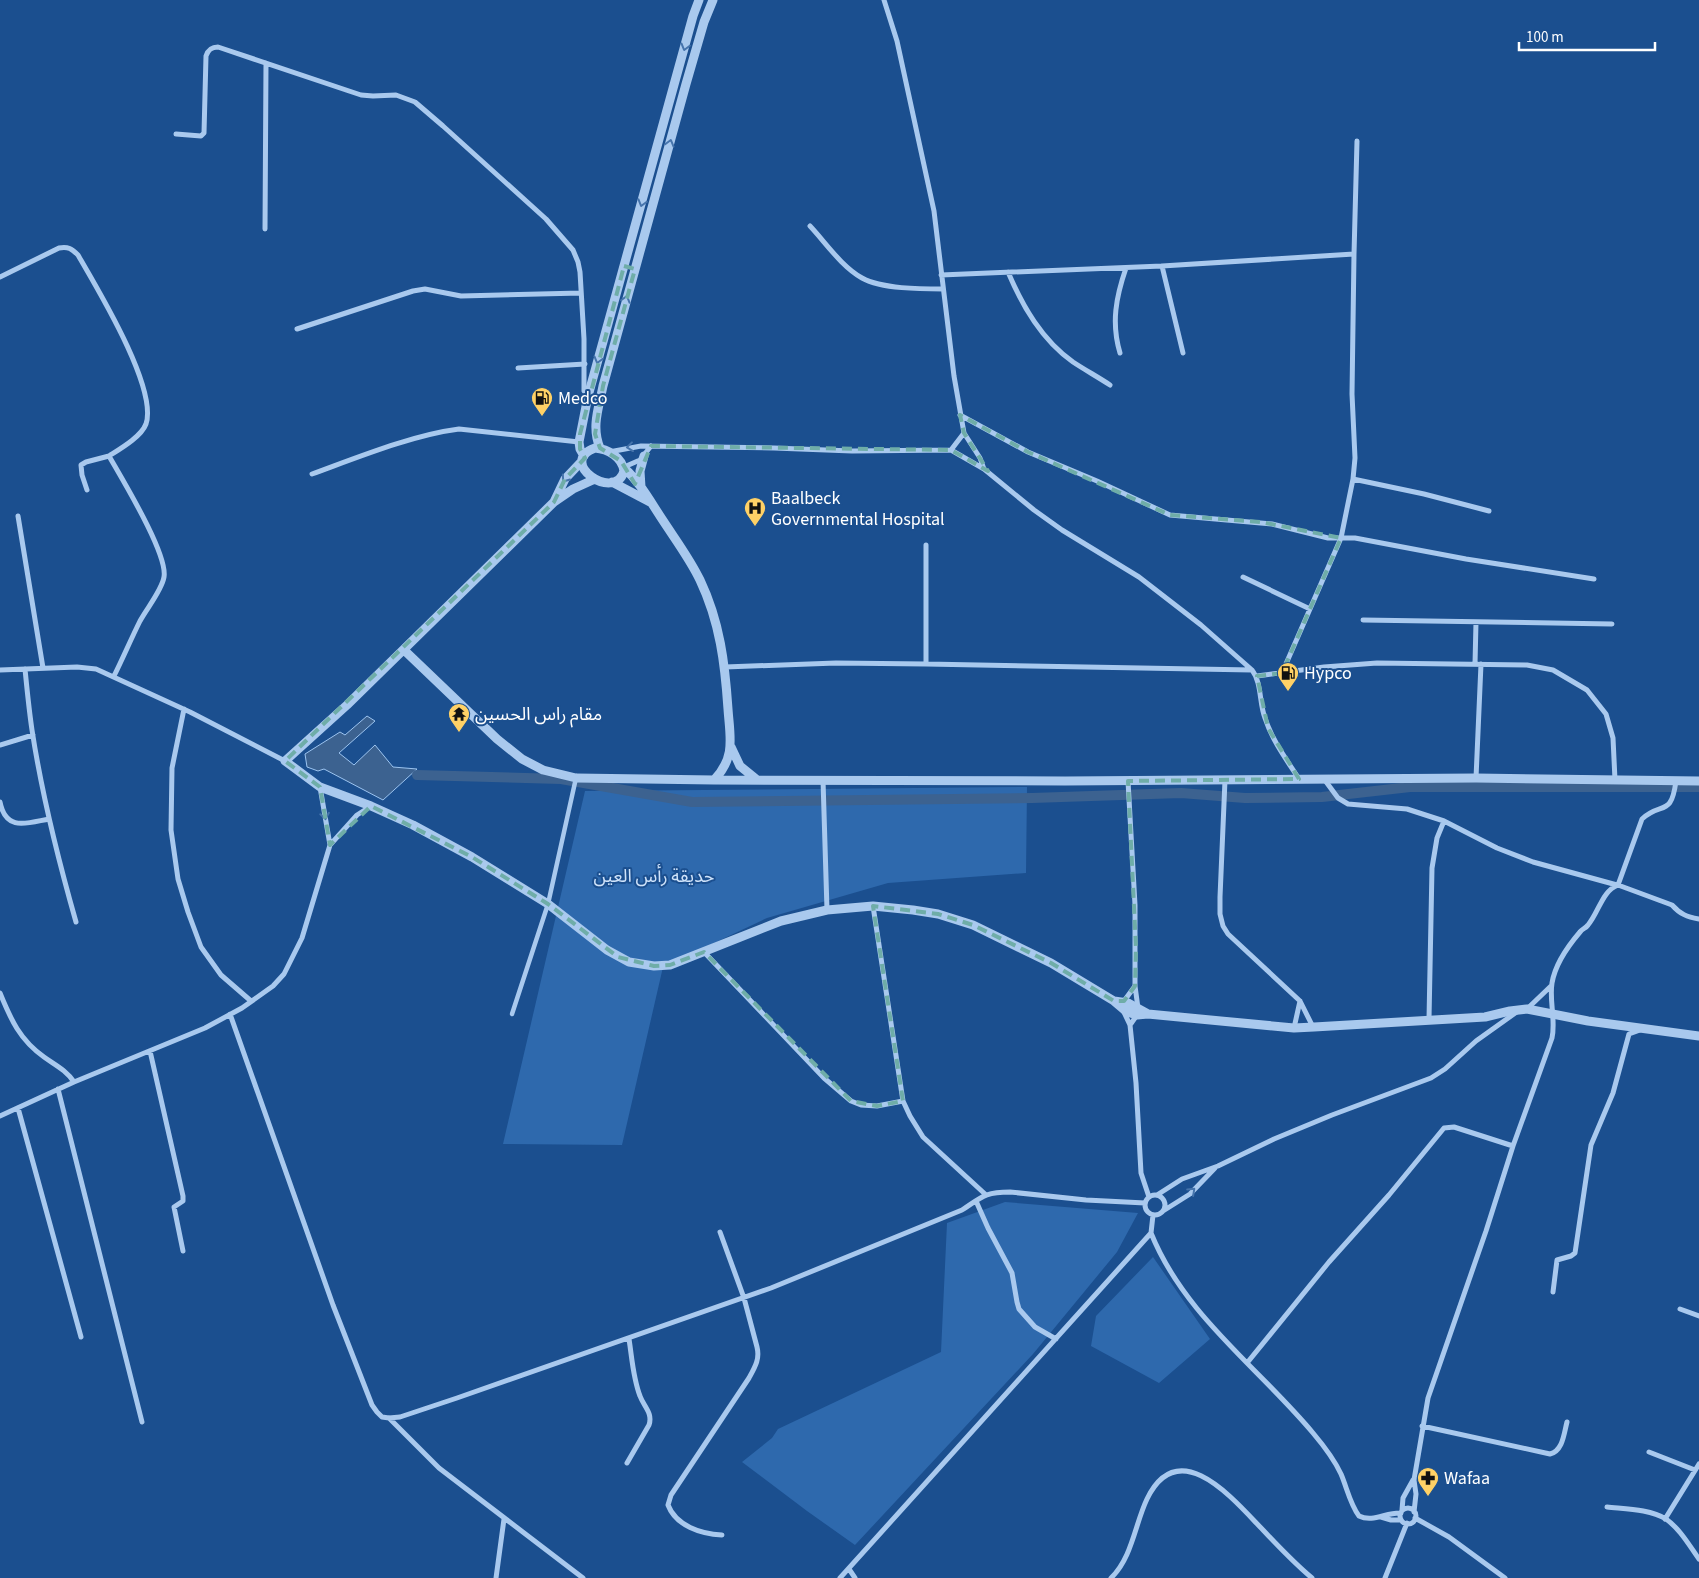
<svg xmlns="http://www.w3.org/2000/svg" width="1699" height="1578" viewBox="0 0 1699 1578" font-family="'Source Sans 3','Noto Sans Arabic',sans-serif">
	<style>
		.green { fill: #2e69ad }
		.water { fill: #3c6290; stroke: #9cc4f0 }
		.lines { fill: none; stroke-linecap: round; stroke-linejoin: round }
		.canal { stroke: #3c6290; stroke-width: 10 }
		.pedestrian { stroke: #a9c9ee; stroke-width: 4.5 }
		.minor { stroke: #a9c9ee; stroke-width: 5 }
		.tertiary { stroke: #a9c9ee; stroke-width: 9 }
		.oneway { stroke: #4674ac }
		.marked { fill: none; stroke: #6fada8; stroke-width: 4; stroke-dasharray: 10 6; stroke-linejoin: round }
		.labels { text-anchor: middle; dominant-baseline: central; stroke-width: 4; stroke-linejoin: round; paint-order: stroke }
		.poi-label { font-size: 18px; fill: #fff; stroke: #1b4f8f; text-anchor: start }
		.park-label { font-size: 18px; fill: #cfe3fa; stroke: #1b4f8f }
	</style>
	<rect width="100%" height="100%" fill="#1b4f8f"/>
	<path class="green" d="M1027,787l-1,86 -138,10 -121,35 -104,49 -41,178 -119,-1 82,-353z
		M1005,1202l133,11 -21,39 -84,102 -178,191 -48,-34 -65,-49 30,-24 6,-9 163,-77 6,-129z
		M1153,1257l57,82 -51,44 -68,-37 5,-30z"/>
	<path class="water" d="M367,716l8,5 -36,32 15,12 21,-20 18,22 24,2 -34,31 -59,-31 -6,2 -11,-4 -2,-13 35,-22 5,3z"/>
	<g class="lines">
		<path class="canal" d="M417,775l144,4 131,23 340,-4 149,-5 64,5 77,-1 88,-10h289"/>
		<path class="pedestrian" d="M512,1014l36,-110 28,-126"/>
		<path class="minor" d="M884,0l13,41 37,170 20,165 10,57 16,25 4,11
			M176,134l25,2 3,-3 2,-77c2,-6 5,-9 12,-9l143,48 12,1 23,-1 19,7 28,24 103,93 27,31 5,12 2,10 4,67v52l4,5 12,2
			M810,226c16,17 31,40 52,52 20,11 59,11 81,11
			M265,229l1,-166
			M1162,266l21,87
			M1008,272c15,35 34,68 65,90 12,8 25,15 37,23
			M941,275l221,-9 192,-12
			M0,277l59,-29c9,-2 13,1 19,7 19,33 80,133 68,169 -5,13 -26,25 -37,32 13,23 59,98 55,121 -2,13 -17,31 -24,44 -9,18 -17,37 -26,55
			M297,329l116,-38 12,-2 36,7 120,-3
			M1120,353c-9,-30 -4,-56 6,-85
			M518,368l67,-4
			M960,415l68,37 69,29 73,34 102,9 56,14h27l111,21 128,20
			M951,450l13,-17
			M609,452l32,-6 133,2 78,3 99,-1 33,19 50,41 28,20 77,47 62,48 51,45c10,13 7,33 13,48 7,22 21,41 34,61
			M624,467l16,-7 11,-14
			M312,474c44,-16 100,-39 147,-45l120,13
			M1353,479l71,15 65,17
			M87,490l-5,-15 -1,-10 5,-3 23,-6
			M18,516l25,152
			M926,545v119
			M1243,577l67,32
			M1363,620l249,4
			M1475,664l1,-42
			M725,667l111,-4 90,1 326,6
			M25,669c2,20 4,41 7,61 10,65 26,129 44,192
			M0,670l77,-3 19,2 94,43 95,49
			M1282,673l59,-135 12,-59 2,-21 -3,-64 2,-140 3,-113
			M1257,676l67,-9 53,-4 150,2 26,5 34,20 19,24 7,24 2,42
			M184,709l-12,59 -1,62 7,49 10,33 13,35 20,28 30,26
			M0,745l33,-10
			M1476,778l5,-114
			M1324,779l14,19 10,6 59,5 37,12 53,27 36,14 84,23
			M823,780l4,130
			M1225,780l-5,117v17l3,12 5,8 72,67 13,26
			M1128,781l7,124v81l3,22 -1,7 -7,10
			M1676,781c-5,37 -14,20 -34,38l-24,66 54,20c8,9 15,12 27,14
			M320,787l10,58
			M0,802c6,30 27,21 49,17
			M873,906l30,195 7,15 13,21 62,57
			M704,952l120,126 27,23 10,4 16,1 26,-5
			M1135,986l-11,15 -2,7 8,17 6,58 5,90 8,24
			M0,993c11,27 20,47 44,64 11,8 22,13 30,25
			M1527,1009l24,-23
			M230,1014l103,291 39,100 5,7 5,5 7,1 11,-1 57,-19 314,-110 191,-78c20,-13 22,-18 48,-18l76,8 59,3
			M1429,1019l3,-151 5,-30 7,-17
			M1294,1028l6,-27
			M150,1051l33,145v5l-9,6 9,44
			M58,1089l84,333
			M18,1108l63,229
			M0,1116l74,-34 131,-54 37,-20 31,-22 11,-12 18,-36 28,-93 27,-30 14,-9
			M1157,1195l25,-16 36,-13 56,-27 58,-24 99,-37 14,-9 31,-28 42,-30
			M1145 1205a10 10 0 1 1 20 0a10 10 0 1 1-20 0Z
			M976,1201l12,27 24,45 5,29 2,7 16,18 21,12
			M1163,1211l27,-17 25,-26
			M720,1232l24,66 13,49c3,12 -2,20 -8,31l-78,117 -3,10c8,21 33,29 54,30
			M1151,1233c33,82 107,134 162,200 11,13 21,26 28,41 6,14 9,30 18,42 14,7 27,-4 42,-3
			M1553,1292l4,-32 14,-4 4,-3 16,-108 22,-52 16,-59 11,-4
			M1680,1309l19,7
			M1247,1363l82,-101 60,-67 55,-67 10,-1 59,19
			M389,1418l50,50 144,110
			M1422,1426l128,28c13,-3 14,-21 17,-32
			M1649,1452l46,18
			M627,1463l22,-38c4,-12 -5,-18 -9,-29 -7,-18 -8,-38 -11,-57
			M1607,1507c19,2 43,2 59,12 14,10 23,26 33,40
			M1400 1516a8 8 0 1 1 16 0a8 8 0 1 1-16 0Z
			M1402,1510l1,-12 10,-18
			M1414,1512l2,-18 -2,-14 14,-82 58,-167 27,-85 39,-108c4,-18 -3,-37 0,-55 3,-18 16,-37 28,-51 2,-3 6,-4 8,-7 11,-13 14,-34 30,-40
			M1381,1517l10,3h10
			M1415,1518l34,19 56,41
			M1665,1519l34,-55
			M849,1569l6,9
			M496,1578l8,-59
			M840,1578l311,-345 2,-18
			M1111,1578c21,-20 24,-54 36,-79 32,-66 87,1 116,31 15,16 31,33 49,48
			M1385,1578l22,-55"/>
		<path class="tertiary" d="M595,448c13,1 27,9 29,23 -9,32 -68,-9 -29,-23z
			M600,448c-9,-21 -1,-41 3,-62l83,-302 18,-62 9,-22
			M584,456l-4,-7 -1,-7 9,-46 105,-380 6,-16
			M624,468c16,14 26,33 38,51 13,20 28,40 38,61 20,42 25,84 28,129 2,29 8,48 -14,71
			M595,479l-22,10 -19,13 -207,203 -62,56 35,26 51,19 42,19 59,32 76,47 59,46 22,12 25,4 16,-1 111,-44 46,-11 46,-4 40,4 25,4 35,11 78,38 63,38 13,11 10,3 11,-1 146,14 20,-1 171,-10 25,-6 17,-2 61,12 111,15
			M612,482l38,20
			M641,487l-1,-16 4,-15
			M554,502l11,-23 17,-18
			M404,650l93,89 25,20 21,11 33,8 138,2 351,1 411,-3 223,3
			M731,747l9,19 16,13
			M1114,1001l14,2 20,11"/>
	</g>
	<defs><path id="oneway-chevron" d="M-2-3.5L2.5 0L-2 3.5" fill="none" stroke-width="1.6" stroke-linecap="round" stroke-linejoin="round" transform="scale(1.25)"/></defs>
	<g class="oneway">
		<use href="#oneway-chevron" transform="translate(685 47) rotate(105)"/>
		<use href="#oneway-chevron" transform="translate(670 143) rotate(-75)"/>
		<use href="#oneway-chevron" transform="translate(642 203) rotate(106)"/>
		<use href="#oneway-chevron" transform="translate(626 299) rotate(-74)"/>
		<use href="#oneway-chevron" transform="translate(598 360) rotate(105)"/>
		<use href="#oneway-chevron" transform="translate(630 447) rotate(173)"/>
		<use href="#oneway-chevron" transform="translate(565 479) rotate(125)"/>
		<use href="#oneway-chevron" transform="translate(325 816) rotate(81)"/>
		<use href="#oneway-chevron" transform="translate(1192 1191) rotate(-43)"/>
	</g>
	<path class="marked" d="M624,266l11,3 -32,117 -8,48 5,14 21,13 14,23 16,-38 300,4 37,21 -24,-38 -4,-18 68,37 142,63 91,7 80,16 -59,135 -25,3 11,52 31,51 -171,2 8,167 -1,38 -11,15h-10l-63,-38 -78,-38 -35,-11 -65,-8 30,195 -26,5 -26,-5 -147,-149 -34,13 -16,1 -36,-9 -70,-53 -76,-47 -101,-51 -41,39 -10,-58 -35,-26 269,-259 11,-23 20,-21 -5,-9v-15z"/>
	<defs>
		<g id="fuel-pin" transform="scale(1.125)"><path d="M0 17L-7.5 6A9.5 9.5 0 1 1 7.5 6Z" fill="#ffd166" stroke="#1b4f8f"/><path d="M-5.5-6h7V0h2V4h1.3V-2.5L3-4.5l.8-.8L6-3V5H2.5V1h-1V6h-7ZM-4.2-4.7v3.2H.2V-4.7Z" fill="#111"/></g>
		<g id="hospital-pin" transform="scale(1.125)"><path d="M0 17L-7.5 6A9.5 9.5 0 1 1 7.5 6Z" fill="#ffd166" stroke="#1b4f8f"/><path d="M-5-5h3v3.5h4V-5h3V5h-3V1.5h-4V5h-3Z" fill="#111"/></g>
		<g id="temple-pin" transform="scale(1.125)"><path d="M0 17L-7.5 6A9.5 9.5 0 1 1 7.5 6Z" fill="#ffd166" stroke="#1b4f8f"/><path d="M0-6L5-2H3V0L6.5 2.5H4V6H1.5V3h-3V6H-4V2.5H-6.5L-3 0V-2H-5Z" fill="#111"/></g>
		<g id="pharmacy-pin" transform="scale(1.125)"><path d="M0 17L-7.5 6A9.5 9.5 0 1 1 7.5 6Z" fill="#ffd166" stroke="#1b4f8f"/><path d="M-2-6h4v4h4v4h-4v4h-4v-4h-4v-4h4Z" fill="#111"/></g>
	</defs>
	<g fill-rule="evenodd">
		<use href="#fuel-pin" x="542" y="398"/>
		<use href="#hospital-pin" x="755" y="508"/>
		<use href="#fuel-pin" x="1288" y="673"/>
		<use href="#temple-pin" x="459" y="714"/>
		<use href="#pharmacy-pin" x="1428" y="1478"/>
	</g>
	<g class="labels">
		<g class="poi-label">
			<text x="558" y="398">Medco</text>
			<text x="771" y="498">Baalbeck<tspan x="771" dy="21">Governmental Hospital</tspan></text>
			<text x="1304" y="673">Hypco</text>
			<text x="475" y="714">مقام راس الحسين</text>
			<text x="1444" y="1478">Wafaa</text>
		</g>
		<g class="park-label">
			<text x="654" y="876">حديقة رأس العين</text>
		</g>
	</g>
	<path d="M1519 42v8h136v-8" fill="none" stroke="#ffffff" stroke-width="2.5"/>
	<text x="1526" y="42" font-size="15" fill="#ffffff" stroke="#1b4f8f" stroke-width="4" paint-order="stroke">100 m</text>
</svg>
